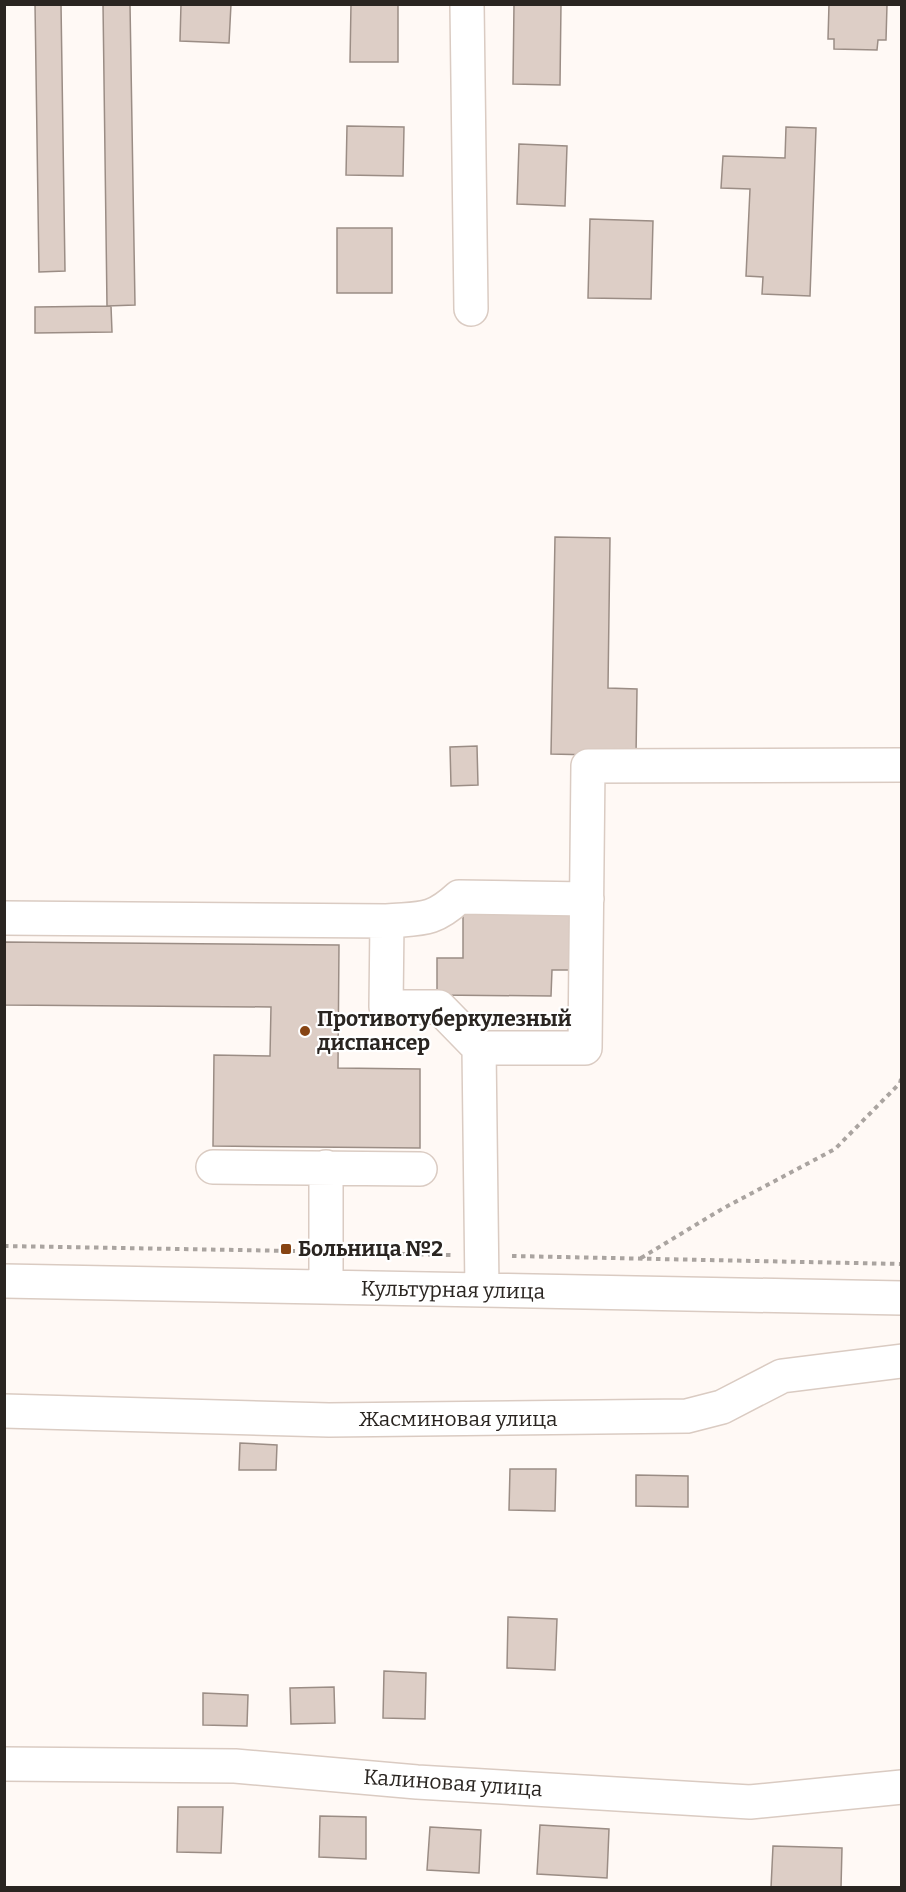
<svg xmlns="http://www.w3.org/2000/svg" width="906" height="1892" viewBox="0 0 906 1892" font-family="Bitter,serif">
	<style>
		.building { fill: #ddcec6; stroke: #9b8d85; stroke-width: 1.5 }
		.lines { fill: none; stroke-linecap: round; stroke-linejoin: round }
		.minor-casing { stroke: #dacbc2; stroke-width: 36 }
		.path { stroke: #aaa4a0; stroke-width: 4; stroke-dasharray: 4.5 4.5; stroke-linecap: butt }
		.minor { stroke: #fff; stroke-width: 33 }
		.poi-dot { fill: #874413; stroke: #fff; stroke-width: 2 }
		.labels { text-anchor: middle; dominant-baseline: central; stroke-width: 4.5; stroke-linejoin: round; paint-order: stroke }
		.poi-label { font-size: 21px; font-weight: bold; fill: #2a2521; stroke: #fff; text-anchor: start }
		.street-label { font-size: 21px; fill: #2a2521; stroke: #fff }
	</style>
	<rect width="100%" height="100%" fill="#fff9f5"/>
	<path class="building" d="M35,4h26l4,267 -26,1z
		M103,4h27l5,301 -28,1z
		M181,4h50l-2,39 -49,-2z
		M351,4h47v58h-48z
		M514,4h47l-1,81 -47,-1z
		M829,4l58,1 -1,35h-8l-1,10 -43,-1v-10h-6z
		M347,126l57,1 -1,49 -57,-1z
		M786,127l30,1 -6,168 -48,-2 1,-17 -17,-1 4,-87 -29,-1 2,-32 62,2z
		M519,144l48,2 -2,60 -48,-2z
		M590,219l63,2 -2,78 -63,-1z
		M337,228h55v65h-55z
		M111,306l1,26 -77,1v-26z
		M555,537l55,1 -2,150 29,1 -1,67 -85,-2z
		M477,746l1,39 -27,1 -1,-39z
		M463,912h114l-1,58h-24l-1,26 -114,-1v-37h26z
		M4,942l335,3 -1,123 82,1v79l-207,-2 1,-91 56,1 1,-49 -267,-2z
		M240,1443l37,2 -1,25h-37z
		M510,1469h46l-1,42 -46,-1z
		M636,1475l52,1v31l-52,-1z
		M508,1617l49,2 -2,51 -48,-2z
		M384,1671l42,2 -1,46 -42,-1z
		M334,1687l1,36 -44,1 -1,-36z
		M203,1693l45,2 -1,31 -44,-1z
		M178,1807h45l-2,46 -44,-1z
		M320,1816l46,1v42l-47,-2z
		M540,1825l69,4 -2,49 -70,-4z
		M430,1827l51,3 -2,43 -52,-3z
		M773,1846l69,2 -1,40h-70z"/>
	<g class="lines">
		<g class="minor-casing">
			<path id="minor" d="M467,4l4,305
				M4,918l383,3 -1,86h53l40,41 3,242
				M387,921c34,-3 45,1 72,-24l128,2
				M479,1048h106l3,-282 314,-1
				M213,1167l207,2
				M326,1167v120
				M4,1281l898,17
				M4,1411l325,9 358,-4 35,-9 60,-31 120,-15
				M4,1764l231,2 182,16 333,20 152,-15"/>
		</g>
		<path class="path" d="M4,1246l291,5
			M356,1253l95,2
			M512,1256l390,8
			M641,1258l81,-49 113,-60 65,-66 2,-8"/>
		<use href="#minor" class="minor"/>
	</g>
	<g class="poi-dot">
		<circle cx="305" cy="1031" r="6"/>
		<rect x="280" y="1243" width="12" height="12" rx="3"/>
	</g>
	<g class="labels">
		<g class="poi-label">
			<text x="317" y="1019">Противотуберкулезный<tspan x="317" dy="24">диспансер</tspan></text>
			<text x="298" y="1249">Больница №2</text>
		</g>
		<g class="street-label">
			<text transform="translate(453 1290) rotate(1)">Культурная улица</text>
			<text x="458" y="1419">Жасминовая улица</text>
			<text transform="translate(453 1783) rotate(4)">Калиновая улица</text>
		</g>
	</g>
	<rect width="906" height="1892" fill="none" stroke="#2a2521" stroke-width="12"/>
</svg>
